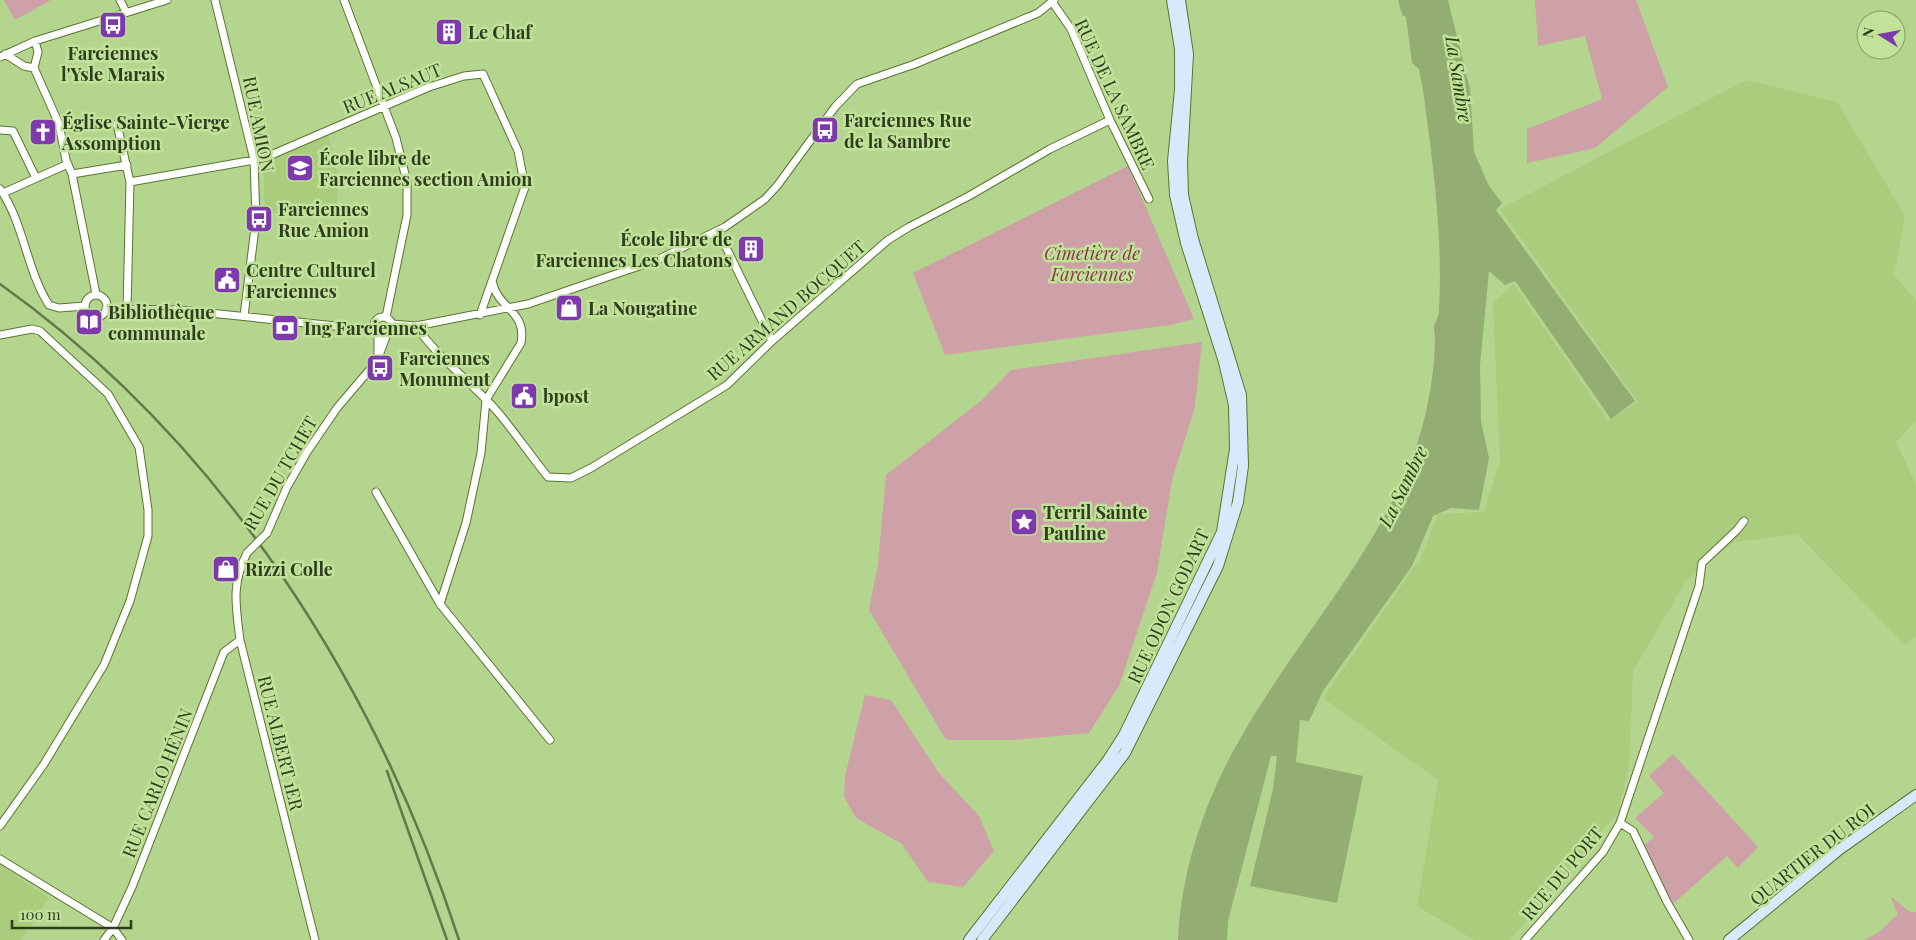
<svg xmlns="http://www.w3.org/2000/svg" width="1916" height="940" viewBox="0 0 1916 940" font-family="'Playfair Display',serif">
	<style>
		.built { fill: #aacd7d }
		.green { fill: #cea0a7 }
		.water { fill: #93ad73 }
		.lines { fill: none; stroke-linecap: round; stroke-linejoin: round }
		.street-casing { stroke: #597530; stroke-width: 9 }
		.secondary-casing { stroke: #597530; stroke-width: 12 }
		.street { stroke: #fff; stroke-width: 7 }
		.secondary { stroke: #d7eafb; stroke-width: 10 }
		.rail { stroke: #64794b; stroke-width: 2.5 }
		.street-bridge-casing { stroke: #597530; stroke-width: 9; stroke-linecap: butt }
		.street-bridge { stroke: #fff; stroke-width: 7 }
		.labels { text-anchor: middle; dominant-baseline: central; stroke-width: 5; stroke-linejoin: round; paint-order: stroke }
		.poi-label { font-size: 18px; font-weight: bold; fill: #2f3c1f; stroke: #c1e299; text-anchor: start }
		.street-label { font-size: 18px; fill: #2f3c1f; stroke: #c1e299 }
		.park-label { font-size: 18px; font-style: italic; fill: #8a364a; stroke: #c1e299 }
		.water-label { font-size: 19px; font-style: italic; fill: #2b3c11; stroke: #c1e299 }
	</style>
	<rect width="100%" height="100%" fill="#b4d58d"/>
	<path class="built" d="M1746,80l91,22 68,114 -11,59 22,25v121l-20,21 20,43v151l-11,9 -108,-111 -63,8 -48,39 -53,90 -4,96 -11,45 -108,128h-36l-57,-34 21,-126 -115,-82 98,-141 17,-43 46,-2 16,-51 -7,-158 21,-19 94,137 30,-19 -138,-193z
		M328,134l10,41 -1,35 -42,4 -30,-1 -2,-51z
		M0,865l49,33 -28,42h-21z"/>
	<path class="green" d="M4,0h47l-36,20z
		M1535,0h101l32,87 -73,61 -68,15v-34l75,-30 -17,-63 -47,10z
		M1128,166l66,153 -24,6 -225,30 -32,-82z
		M1202,342l-7,65 -23,73 -15,93 -38,113 -30,47 -77,7h-66l-77,-130 9,-46 8,-89 96,-75 29,-30z
		M865,695l26,5 47,72 41,44 15,35 -31,36 -35,-5 -26,-38 -46,-26 -12,-21 1,-21z
		M1673,754l85,93 -20,21 -11,-12 -54,48 -29,-59 10,-8 -19,-19 29,-25 -15,-17z
		M1890,896l20,16h6v28h-51l14,-8 19,-18z"/>
	<path class="water" d="M1398,0h50l22,89 4,63 15,34 13,17 -6,7 139,191 -24,18 -96,-138 -10,4 -16,-14 -9,94 1,56 8,37 -10,52 -28,-2 -18,8 -21,50 -89,125 -14,30 -9,-1 -4,42 67,14 -26,127 -87,-17 23,-97 4,-33h-6l-43,165 -1,19h-49c3,-69 27,-141 62,-201 54,-96 131,-177 172,-281 14,-36 22,-78 23,-117 0,-5 -1,-9 -1,-14 1,-6 5,-10 5,-17 4,-73 -6,-147 -16,-220l-4,-21 -7,-6 -6,-46 -4,-2z"/>
	<g class="lines">
		<g class="street-casing">
			<path id="street" d="M120,0l6,12
				M215,0l39,160 2,60 -12,96
				M344,0l52,138 11,44v33l-21,102
				M1053,3l18,26 39,91 39,79
				M5,54l19,12 10,2
				M0,57l35,-16 132,-41
				M34,68l25,56 7,36 6,14 24,120
				M34,68l4,-16 -3,-11
				M117,124l13,58 -3,128
				M0,130l13,1 23,47
				M72,174l55,-9
				M130,182l124,-22 17,-5 158,-68 35,-11 19,-2 35,77 7,36 -45,128
				M0,189c24,34 26,80 49,116l10,3 26,-2
				M3,193l65,-29
				M718,231l54,110
				M85 306a11 11 0 1 1 22 0a11 11 0 1 1-22 0Z
				M106,309l74,1 194,20
				M374 326a9 9 0 1 1 18 0a9 9 0 1 1-18 0Z
				M392,324l24,2 112,-22 129,-44 68,-33 40,-28 12,-13 58,-79 22,-23 58,-20 123,-51 16,-13
				M416,326c22,32 54,55 80,84 18,21 34,45 52,67l23,1 20,-10 136,-83 45,-44 116,-101 21,-13 60,-31 81,-47 60,-29
				M391,329h18l7,-3
				M0,335l32,-6 8,2 68,63 31,53 9,63v26l-18,65 -26,64 -60,99 -44,62
				M378,356v-22
				M376,492l64,112 110,136
				M267,533l20,-46 20,-35 30,-44 40,-47 10,-27
				M247,553c-16,31 -11,54 -7,87l75,300
				M440,604l26,-81 15,-70 5,-53 35,-57c6,-33 -23,-33 -29,-62
				M1620,823l13,8 34,71 22,38
				M0,859l113,69 9,12
				M104,940l9,-12 19,-41 92,-235 16,-12
				M1525,940l78,-88 17,-29 79,-237 3,-23 35,-33 7,-9"/>
		</g>
		<g class="secondary-casing">
			<path id="secondary" d="M969,940l139,-180 16,-25 98,-203 13,-83 -1,-44 -10,-43 -38,-119 -11,-48 -2,-34 7,-71v-41l-8,-49
				M982,940l143,-187 93,-187 20,-64 5,-36 -2,-71 -48,-156 -10,-44 -1,-33 6,-108 -8,-54
				M1729,940l111,-91 76,-54"/>
		</g>
		<use href="#street" class="street"/>
		<use href="#secondary" class="secondary"/>
		<path class="rail" d="M0,284c222,158 376,400 459,656
			M387,771l60,169"/>
		<g class="street-bridge-casing">
			<path id="street-bridge" d="M247,553l20,-20"/>
		</g>
		<use href="#street-bridge" class="street-bridge"/>
	</g>
	<defs>
		<g id="bus-square" transform="scale(1.4375)"><rect x="-9" y="-9" width="18" height="18" rx="4" fill="#7e39ad" stroke="#c1e299"/><path d="M-5-6H5V4H4V6H2V4H-2V6H-4V4H-5ZM-3.5-4V0h7V-4ZM-3.5 1.2v1.5H-2V1.2ZM2 1.2v1.5H3.5V1.2Z" fill="#fff"/></g>
		<g id="building-square" transform="scale(1.4375)"><rect x="-9" y="-9" width="18" height="18" rx="4" fill="#7e39ad" stroke="#c1e299"/><path d="M-4-6H4V6H1V3H-1V6H-4ZM-2.5-4.3h1.7v1.8h-1.7ZM.8-4.3h1.7v1.8H.8ZM-2.5-1h1.7V.8h-1.7ZM.8-1h1.7V.8H.8Z" fill="#fff"/></g>
		<g id="church-square" transform="scale(1.4375)"><rect x="-9" y="-9" width="18" height="18" rx="4" fill="#7e39ad" stroke="#c1e299"/><path d="M-1.2-6h2.4v3.5h3.3v2.4h-3.3V6h-2.4V-.1h-3.3v-2.4h3.3Z" fill="#fff"/></g>
		<g id="school-square" transform="scale(1.4375)"><rect x="-9" y="-9" width="18" height="18" rx="4" fill="#7e39ad" stroke="#c1e299"/><path d="M0-5L7-2L0 1L-7-2ZM-4 1L0 2.5L4 1V4Q0 6-4 4Z" fill="#fff"/></g>
		<g id="civic-square" transform="scale(1.4375)"><rect x="-9" y="-9" width="18" height="18" rx="4" fill="#7e39ad" stroke="#c1e299"/><path d="M-.6-6.5H3V-4.5H.6V-3L4-1V1h2V6H-6V1h2V-1L-.6-3ZM-1.2 2.5V6h2.4V2.5Z" fill="#fff"/></g>
		<g id="shop-square" transform="scale(1.4375)"><rect x="-9" y="-9" width="18" height="18" rx="4" fill="#7e39ad" stroke="#c1e299"/><path d="M-5-2.5h2.3a2.7 3.5 0 0 1 5.4 0H5L5.5 6h-11ZM-1.5-2.5h3a1.5 2.3 0 0 0-3 0Z" fill="#fff"/></g>
		<g id="library-square" transform="scale(1.4375)"><rect x="-9" y="-9" width="18" height="18" rx="4" fill="#7e39ad" stroke="#c1e299"/><path d="M-6-4Q-3-5.5-.7-3.5V5Q-3 3-6 4ZM6-4Q3-5.5 .7-3.5V5Q3 3 6 4Z" fill="#fff"/></g>
		<g id="bank-square" transform="scale(1.4375)"><rect x="-9" y="-9" width="18" height="18" rx="4" fill="#7e39ad" stroke="#c1e299"/><path d="M-6-4H6V4H-6ZM0-2.3a2.3 2.3 0 1 0 0 4.6a2.3 2.3 0 1 0 0-4.6Z" fill="#fff"/></g>
		<g id="sight-square" transform="scale(1.4375)"><rect x="-9" y="-9" width="18" height="18" rx="4" fill="#7e39ad" stroke="#c1e299"/><path d="M0-6L1.8-2.2L6-1.7L2.9 1.2L3.7 5.4L0 3.3L-3.7 5.4L-2.9 1.2L-6-1.7L-1.8-2.2Z" fill="#fff"/></g>
	</defs>
	<g fill-rule="evenodd">
		<use href="#bus-square" x="113" y="25"/>
		<use href="#building-square" x="449" y="32"/>
		<use href="#bus-square" x="825" y="130"/>
		<use href="#church-square" x="43" y="132"/>
		<use href="#school-square" x="300" y="168"/>
		<use href="#bus-square" x="259" y="219"/>
		<use href="#building-square" x="751" y="249"/>
		<use href="#civic-square" x="227" y="280"/>
		<use href="#shop-square" x="569" y="308"/>
		<use href="#library-square" x="89" y="322"/>
		<use href="#bank-square" x="285" y="328"/>
		<use href="#bus-square" x="380" y="368"/>
		<use href="#civic-square" x="524" y="396"/>
		<use href="#sight-square" x="1024" y="522"/>
		<use href="#shop-square" x="226" y="569"/>
	</g>
	<g class="labels">
		<g class="poi-label">
			<text x="468" y="32">Le Chaf</text>
			<text x="113" y="53" text-anchor="middle">Farciennes<tspan x="113" dy="21">l'Ysle Marais</tspan></text>
			<text x="844" y="120">Farciennes Rue<tspan x="844" dy="21">de la Sambre</tspan></text>
			<text x="62" y="122">Église Sainte-Vierge<tspan x="62" dy="21">Assomption</tspan></text>
			<text x="319" y="158">École libre de<tspan x="319" dy="21">Farciennes section Amion</tspan></text>
			<text x="278" y="209">Farciennes<tspan x="278" dy="21">Rue Amion</tspan></text>
			<text x="732" y="239" text-anchor="end">École libre de<tspan x="732" dy="21">Farciennes Les Chatons</tspan></text>
			<text x="246" y="270">Centre Culturel<tspan x="246" dy="21">Farciennes</tspan></text>
			<text x="588" y="308">La Nougatine</text>
			<text x="108" y="312">Bibliothèque<tspan x="108" dy="21">communale</tspan></text>
			<text x="304" y="328">Ing Farciennes</text>
			<text x="399" y="358">Farciennes<tspan x="399" dy="21">Monument</tspan></text>
			<text x="543" y="396">bpost</text>
			<text x="1043" y="512">Terril Sainte<tspan x="1043" dy="21">Pauline</tspan></text>
			<text x="245" y="569">Rizzi Colle</text>
		</g>
		<g class="street-label">
			<text transform="translate(392 88) rotate(-22)">RUE ALSAUT</text>
			<text transform="translate(1115 94) rotate(65)">RUE DE LA SAMBRE</text>
			<text transform="translate(259 124) rotate(79)">RUE AMION</text>
			<text transform="translate(786 310) rotate(-41)">RUE ARMAND BOCQUET</text>
			<text transform="translate(280 473) rotate(-60)">RUE DU TCHET</text>
			<text transform="translate(1168 606) rotate(-65)">RUE ODON GODART</text>
			<text transform="translate(281 743) rotate(76)">RUE ALBERT 1ER</text>
			<text transform="translate(157 783) rotate(-68)">RUE CARLO HÉNIN</text>
			<text transform="translate(1812 854) rotate(-38)">QUARTIER DU ROI</text>
			<text transform="translate(1562 873) rotate(-50)">RUE DU PORT</text>
		</g>
		<g class="park-label">
			<text x="1092" y="253">Cimetière de<tspan x="1092" dy="21">Farciennes</tspan></text>
		</g>
		<g class="water-label">
			<text transform="translate(1460 79) rotate(81)">La Sambre</text>
			<text transform="translate(1402 486) rotate(-64)">La Sambre</text>
		</g>
	</g>
	<g transform="translate(1881 35) rotate(281)"><circle r="24" fill="#c1e299" stroke="#87a068"/>
	<path d="M0-4L9 19L0 12L-9 19Z" fill="#7e39ad"/>
	<text y="-8" font-size="14" font-weight="bold" text-anchor="middle" fill="#2f3c1f">N</text>
	</g>
	<path d="M12 920v8h119v-8" fill="none" stroke="#2f3c1f" stroke-width="2.5"/>
	<text x="20" y="920" font-size="15" fill="#2f3c1f" stroke="#c1e299" stroke-width="4" paint-order="stroke">100 m</text>
</svg>
